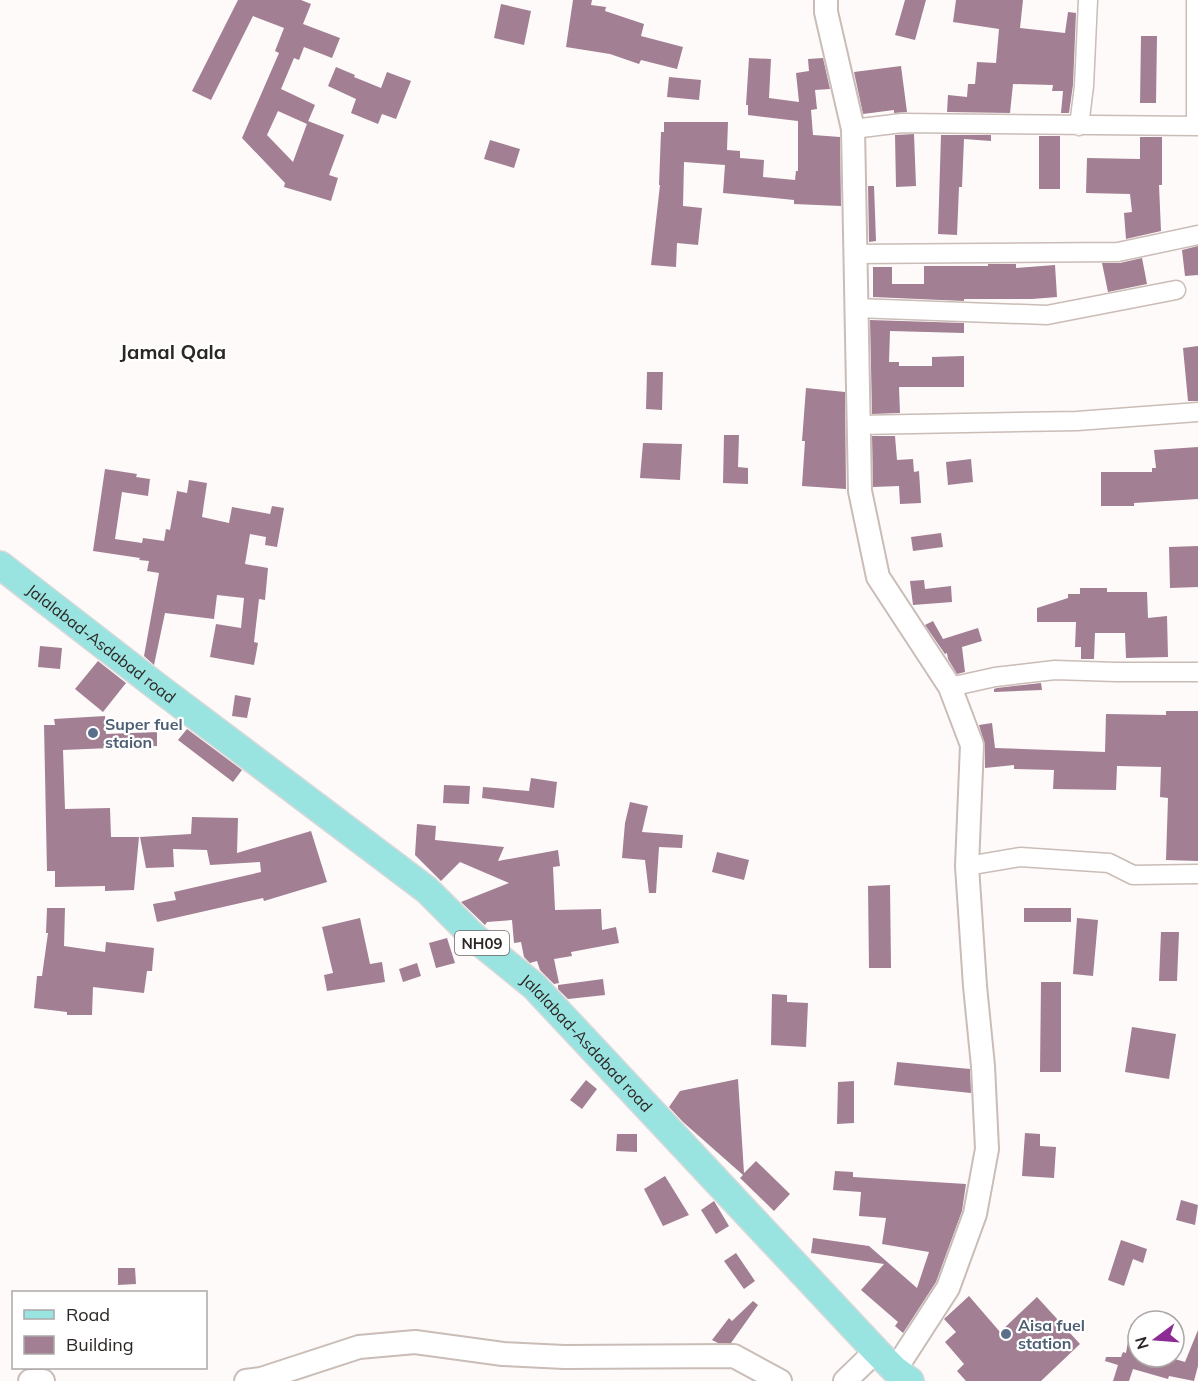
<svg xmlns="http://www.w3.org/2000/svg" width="1198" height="1381" viewBox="0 0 1198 1381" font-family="Mulish,sans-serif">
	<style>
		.building { fill: #a27f93 }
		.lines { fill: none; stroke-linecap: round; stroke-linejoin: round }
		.minor-casing { stroke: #cabcb6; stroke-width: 21 }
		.tertiary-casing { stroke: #cabcb6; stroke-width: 26 }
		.primary-casing { stroke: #d9d8d8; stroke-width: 30 }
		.minor { stroke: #fff; stroke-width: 18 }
		.tertiary { stroke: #fff; stroke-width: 22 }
		.primary { stroke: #99e3e1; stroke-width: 27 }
		.service-dot { fill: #5c6f8a; stroke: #fff; stroke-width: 2 }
		.labels { text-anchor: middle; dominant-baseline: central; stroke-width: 4.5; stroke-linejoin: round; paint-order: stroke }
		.shield { fill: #fff; stroke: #6b6766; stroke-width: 1.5 }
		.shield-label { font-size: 15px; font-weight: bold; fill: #2c2624 }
		.street-label { font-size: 16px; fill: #2c2624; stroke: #fff }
		.service-label { font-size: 16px; font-weight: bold; fill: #4e5e75; stroke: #fff; text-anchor: start }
		.quarter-label { font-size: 20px; font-weight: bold; fill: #2c2624; stroke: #fff }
	</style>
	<rect width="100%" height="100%" fill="#fdfaf9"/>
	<path class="building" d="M238,0h63l10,4 -8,20 37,14 -8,20 -28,-11 -5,13 -5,-2 -13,31 34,16 -8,19 -29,-13 -11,24 26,27 15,-41 36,14 -15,40 9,3 -7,23 -47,-14 1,-4 -43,-45 37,-85 -4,-2 9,-23 -31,-12 -42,84 -19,-9z
		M573,0h19l-1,5 15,2 -1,4 39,13 -3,12 42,11 -6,22 -36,-9 -2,4 -29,-10 -44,-7z
		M905,0h21l-11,40 -20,-5z
		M956,0h67l-3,28 45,5 3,-21 8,1 -3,72 -4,28h-8l2,-22h-11l1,-6 -40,-1 -3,29 -63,-1 1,-17 19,2 1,-13h7l2,-22 19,1 3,-34 -46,-7z
		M501,4l30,7 -7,34 -30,-7z
		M1141,36h16l-1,67h-16z
		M749,58l22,1 -2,39 30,4 -3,-29 13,-2 -1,-12 15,-1 7,31 -15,1 2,19 -6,1 2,25 27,2 1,69 -47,-2v-4l-71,-7 2,-28 -41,-3 -1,44 19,2 -4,37 -21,-2 -1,24 -25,-2 9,-80h-1l2,-53h3v-10h64l-1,28 13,1v7l24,2 -1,17 32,3 1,-9h2v-50l-50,-6v-10h-2z
		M901,66l6,46 -13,1v-3l-31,4 -9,-42z
		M336,67l19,8 -1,2 27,11 6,-16 24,9 -15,38 -14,-5 -4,10 -27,-11 5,-14 -28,-13z
		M669,77l32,3 -2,20 -32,-3z
		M914,134l2,52 -20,1 -1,-52z
		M941,135h50v6l-27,-2 -2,48h-3l-2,48 -19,-1z
		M1039,136h21v53h-21z
		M1140,137h22v48h-3l2,46 -35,8 -2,-26 8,-1 -2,-18 -44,-1 1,-35 53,1z
		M490,140l30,9 -6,19 -30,-9z
		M868,186h6l2,55 -7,1z
		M1198,246v29l-13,1 -3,-26z
		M1142,258l5,26 -39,8 -6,-29h18z
		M988,264h28v4l39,-3 2,32 -25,2h-68v2l-91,-4v-30h19v17h32v-18h64z
		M870,320l94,3v10l-74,-2 -1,31h10v4h33v-9l32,-1v31h-65l1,26 -28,1z
		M1198,346v55h-10l-5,-53z
		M647,372h16l-1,38 -16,-1z
		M806,388l39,4 1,97 -44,-3 3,-45h-3z
		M724,435h15l-1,32 10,1v16l-25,-1z
		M872,436h23l2,24 16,-1 1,13 5,-1 2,32 -21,1 -1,-18 -26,1z
		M643,443l39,1 -2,36 -40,-2z
		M1198,447v52l-64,4v3h-33v-34h51v-4h4l-2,-18z
		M971,459l2,23 -25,3 -2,-23z
		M105,469l32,5 -1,3 14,2 -2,17 -26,-4 -7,47 27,4 1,-5 21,3 2,-12 4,1 7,-39 10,2 2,-13 18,3 -5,34 27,6 3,-16 38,7 2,-8 12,2 -7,39 -12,-2 1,-8 -16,-3 -5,30 23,4 -3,32 -6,-1 -5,43 4,1 -4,22 -44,-8 6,-33 25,4 3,-30 -27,-3 -3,24 -49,-6 -11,52 -10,-9 15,-83 -12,-2 2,-10 -10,-1 1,-2 -47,-7z
		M941,533l2,14 -30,4 -2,-14z
		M1198,546v41l-28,1 -1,-41z
		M924,580l1,9 26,-3 1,16 -39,3 -3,-24z
		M1080,588h27v4h40l1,26 19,-2 1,41 -42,1 -1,-25h-30l-1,26h-13v-12h-6l1,-25h-39v-14l31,-10v-4h12z
		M933,621l10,18 35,-11 4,13 -20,6 3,25 -8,2 -9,-15 -1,-6 -2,1 -20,-29z
		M40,646l22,2 -2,21 -22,-2z
		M98,661l28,22 -23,29 -28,-23z
		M1041,683l1,7 -48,2v-3l3,-1z
		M235,695l16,3 -4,20 -15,-2z
		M1166,711h32v150l-32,-1 2,-62 -8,-1 1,-30 -44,-1 -1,24 -63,-1 1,-19 -40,-1v-4l-29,3v-23l-6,-20 13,-2 3,25 110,4 1,-38 60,1z
		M105,716l1,18 51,-2v14l-94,4 2,59 45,-1 1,29h28l-5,53 -29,1v-5l-50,1v-16h-8l-3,-146h11l-1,-6z
		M187,729l55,41 -9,12 -55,-42z
		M531,778l26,4 -3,26 -72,-10 1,-11 46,4z
		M444,785l26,1 -1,18 -26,-1z
		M630,802l18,4 -6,26 41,3 -1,13 -23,-1 -3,46h-7l-4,-33 -23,-2 3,-35z
		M192,817l46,1 -1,35 74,-22 16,51 -63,19 -1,-3 -106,24 -4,-18 23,-4 -2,-8 87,-20 -1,-10 -50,3 -3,-15 -34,-1 1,18 -28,1 -6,-31 51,-3z
		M417,824l19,2 -1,14 69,7 -6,14 60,-11 2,16 -7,1 2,43 46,-1 1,21 14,-3 3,16 -48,9 1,4 -18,3 5,24 -5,1 -14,-14 -3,-9 -7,2 -6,-6 -3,-15 -7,1 -2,-23 -25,2 -2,3 -24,-23 48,-19 -49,-21 -19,19 -26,-26z
		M717,852l32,8 -5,20 -32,-8z
		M890,885l1,83h-22l-1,-82z
		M47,908h18l-1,38 41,6 1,-10 48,6 -2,23h-5l-3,22 -51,-6 -1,28h-25v-3l-33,-4 3,-32h5l6,-43h-2z
		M1024,908h47v14h-47z
		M360,918l10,46 12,-2 3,20 -58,9 -3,-16 9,-2 -11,-46z
		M1077,918l21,2 -5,56 -20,-2z
		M1161,932h18l-2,49h-18z
		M447,938l8,25 -19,5 -7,-25z
		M417,963l4,13 -18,6 -4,-13z
		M603,979l2,16 -37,4 -10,-10v-4z
		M1041,982h20v90h-21z
		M772,994l15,1v7l21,1 -2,44 -35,-2z
		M1132,1027l44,7 -7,45 -44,-7z
		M897,1062l73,7 1,24 -77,-8z
		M738,1079l6,94 12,-12 34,33 -16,17 -34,-33 3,-3 -60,-53 -14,-15 11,-16z
		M586,1080l11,9 -15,20 -12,-9z
		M854,1081v42l-17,1 1,-42z
		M1025,1133l15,1v12l16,1 -2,31 -32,-2z
		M617,1134h20v18l-21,-1z
		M835,1171l18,1v5l113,7 -4,27 -26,71 -33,51 -8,-7 3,-4 -37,-32 23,-26 -73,-11 2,-15 56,8 48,42 12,-36 -47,-8 4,-26 -27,-2 2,-24 -28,-2z
		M665,1176l24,39 -26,11 -19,-37z
		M1181,1200l17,5 -3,20 -19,-5z
		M714,1201l15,25 -13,8 -15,-24z
		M1121,1240l26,9 -4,14 -10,-4 -9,27 -16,-6z
		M736,1253l19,28 -11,8 -20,-28z
		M118,1268h17l1,16 -18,1z
		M969,1296l31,36 37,-35 43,47 -39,37h-75l-9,-10 7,-7 -19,-22 11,-10 -12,-13z
		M753,1301l5,4 -27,38h-13l-6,-3 17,-22 3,3z
		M1131,1324h7v33h30l17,5 13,-32v36l-4,15 -25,-5 -1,3 -35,-10 -4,12h-16l5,-16 -13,-4 1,-4h15l2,-5 3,1z"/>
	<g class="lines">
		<g class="minor-casing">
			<path id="minor" d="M1196,0v126
				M1079,126l5,-40 4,-86
				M853,129l49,-6 296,3
				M855,254l263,-2 80,-17
				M856,308l191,7 129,-25
				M859,425l218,-4 121,-9
				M950,687l45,-10 60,-7 61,2h82
				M967,866l53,-9 89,6 24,12 65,-1"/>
		</g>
		<g class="tertiary-casing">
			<path id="tertiary" d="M826,0v12l27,117 7,362 18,86 72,110 22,58 -5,121 8,120 8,80 4,83 -12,65 -27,74 -53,82
				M30,1381h13
				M246,1381l15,-2 98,-32 56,-5 88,12 61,3 170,-1 46,25
				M845,1381l31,-30"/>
		</g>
		<g class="primary-casing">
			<g id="primary">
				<path id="s1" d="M0,565l155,120 272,205 48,48 59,48 342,365 19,19 15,11"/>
			</g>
		</g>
		<use href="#minor" class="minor"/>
		<use href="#tertiary" class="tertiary"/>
		<use href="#primary" class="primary"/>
	</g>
	<g class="service-dot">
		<circle cx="93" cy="733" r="6"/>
		<circle cx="1006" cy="1334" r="6"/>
	</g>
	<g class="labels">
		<rect class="shield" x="455" y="931" width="54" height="24" rx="4.5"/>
		<g class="shield-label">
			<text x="482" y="943">NH09</text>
		</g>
		<g class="street-label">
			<text stroke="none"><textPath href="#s1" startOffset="128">Jalalabad-Asdabad road</textPath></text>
			<text stroke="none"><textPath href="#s1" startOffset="758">Jalalabad-Asdabad road</textPath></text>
		</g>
		<g class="service-label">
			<text x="105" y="724">Super fuel<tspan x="105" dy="18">staion</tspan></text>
			<text x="1018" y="1325">Aisa fuel<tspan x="1018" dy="18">station</tspan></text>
		</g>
		<g class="quarter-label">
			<text x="173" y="351">Jamal Qala</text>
		</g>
	</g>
	<rect x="12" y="1291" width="195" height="78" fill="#ffffff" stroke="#aba8a7" stroke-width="1.5"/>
	<rect x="24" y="1310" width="30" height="9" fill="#99e3e1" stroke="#aba8a7" stroke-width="1.5"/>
	<text x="66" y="1321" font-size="18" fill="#2c2624">Road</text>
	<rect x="24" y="1336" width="30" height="18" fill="#a27f93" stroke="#aba8a7" stroke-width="1.5"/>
	<text x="66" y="1351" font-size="18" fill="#2c2624">Building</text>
	<g transform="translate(1156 1339) rotate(254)"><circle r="28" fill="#ffffff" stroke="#aba8a7" stroke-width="1.5"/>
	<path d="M0-4.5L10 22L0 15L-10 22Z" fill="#8c2b94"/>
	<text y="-9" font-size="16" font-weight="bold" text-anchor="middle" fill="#2c2624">N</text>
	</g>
</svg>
